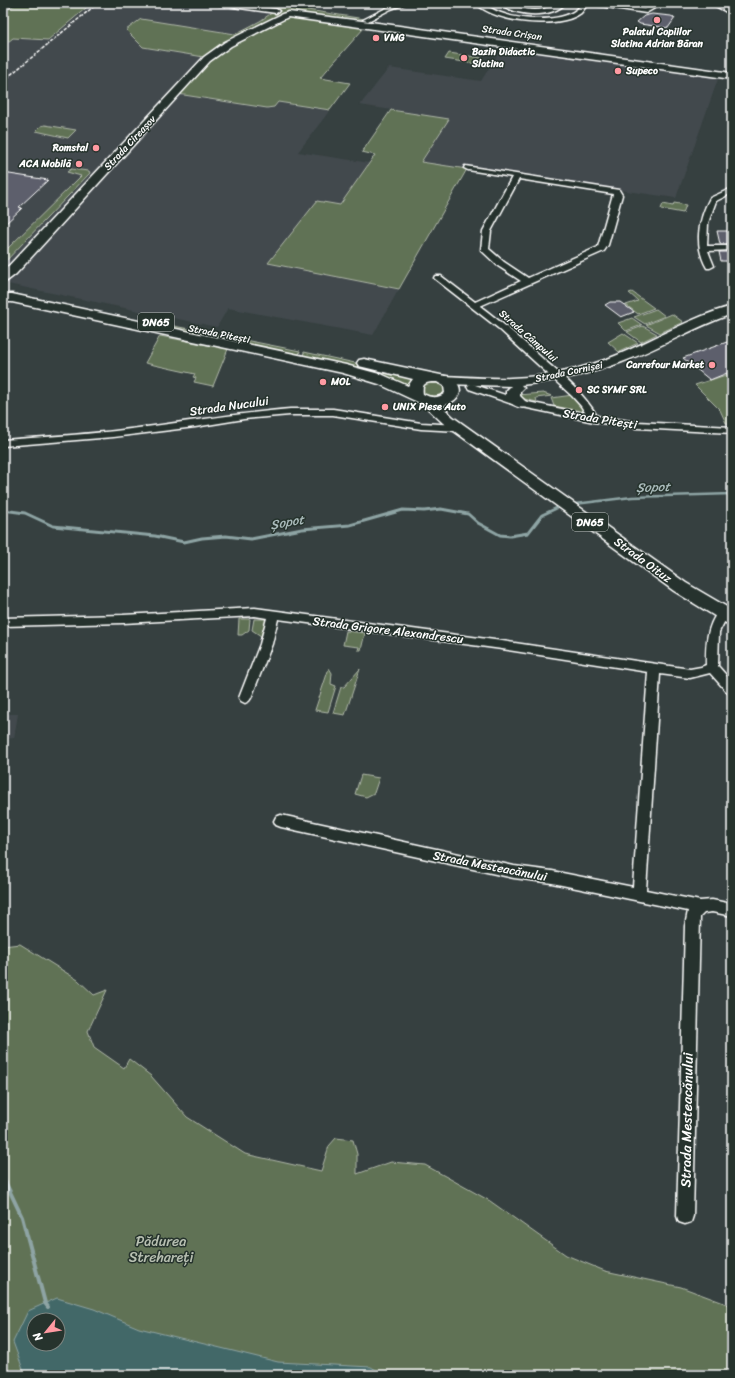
<svg xmlns="http://www.w3.org/2000/svg" width="735" height="1378" viewBox="0 0 735 1378" font-family="Sriracha,sans-serif">
	<style>
		.built { fill: #42494d }
		.green { fill: #617255; stroke: #b0b8aa; fill-rule: evenodd }
		.water { fill: #436867; stroke: #8ea4a4; fill-rule: evenodd }
		.lines { fill: none; stroke-linecap: round; stroke-linejoin: round }
		.stream-far2 { stroke: #8ea4a4; stroke-width: 2.5 }
		.stream-far1 { stroke: #8ea4a4; stroke-width: 3 }
		.stream { stroke: #8ea4a4; stroke-width: 4 }
		.building { fill: #5d5f6c; stroke: #fff }
		.street-casing { stroke: #fff; stroke-width: 3 }
		.secondary-casing { stroke: #fff; stroke-width: 3 }
		.primary-casing { stroke: #fff; stroke-width: 3 }
		.street { fill: #26332d; fill-rule: evenodd }
		.secondary { fill: #26332d; fill-rule: evenodd }
		.primary { fill: #26332d; fill-rule: evenodd }
		.rail { stroke: #fff; stroke-width: 1.5; stroke-dasharray: 3.5 1.5; stroke-linecap: butt }
		.poi-dot { fill: #ff9aa2; stroke: #26332d; stroke-width: 1.5 }
		.labels { text-anchor: middle; dominant-baseline: central; stroke-width: 3; stroke-linejoin: round; paint-order: stroke }
		.far-poi-label { font-size: 10px; font-weight: bold; fill: #fff; stroke: #26332d; text-anchor: start }
		.far-street-label { font-size: 10px; fill: #fff; stroke: #26332d }
		.shield { fill: #26332d; stroke: #bec2c0; stroke-width: 1 }
		.shield-label { font-size: 11px; font-weight: bold; fill: #fff }
		.street-label { font-size: 12px; fill: #fff; stroke: #26332d }
		.water-label { font-size: 13px; font-style: italic; fill: #abb; stroke: #26332d }
		.near-street-label { font-size: 14px; fill: #fff; stroke: #26332d }
		.near-park-label { font-size: 14px; fill: #b8c0b2; stroke: #26332d }
	</style>
	<rect width="100%" height="100%" fill="#364040"/>
	<filter id="ink" filterUnits="userSpaceOnUse"><feTurbulence type="fractalNoise" baseFrequency=".025" numOctaves="2"/><feDisplacementMap in="SourceGraphic" scale="8" xChannelSelector="R" yChannelSelector="G"/><feConvolveMatrix kernelMatrix="1 2 1 2 8 2 1 2 1" color-interpolation-filters="sRGB"/></filter>
	<g filter="url(#ink)">
		<path class="built" d="M92,3h195l-27,18 -25,13 -94,-15 2,28 61,10 -46,50 13,-14 96,15 7,-1 3,-5 53,8 -32,42 72,11 -30,42 -72,58 131,26 -26,46 -145,-27 -11,19 -214,-44v-237l10,-8 36,2z
			M504,45l215,31 -43,122 -255,-36 28,-43 -89,-14 29,-37 92,13z
			M3,714h15l-4,24 -11,1z"/>
		<path class="green" d="M17,3h75l-44,37 -35,-2 -10,8v-33z
			M510,3h46c-12,9 -34,8 -46,0z
			M282,6l89,14 -51,58 30,5 -20,27 -52,-8 -4,5 -7,1 -96,-15 33,-36 -61,-10 -17,-17 15,-11 94,15 25,-13z
			M449,53l33,5 -5,6 -32,-5z
			M391,110l58,9 -28,43 46,7 -68,120 -131,-26 49,-62 23,4 35,-50 -13,-3z
			M45,125l31,5 -8,8 -32,-7 5,-5z
			M71,169l18,2 1,2 -87,91v-11l78,-77 -14,-4z
			M674,203l12,2 -3,8 -22,-4 2,-5 10,2z
			M632,292l22,16 -16,6 -12,-9 12,-4 -9,-8z
			M656,309l9,7 -20,8 -11,-7z
			M672,314l11,8 -23,11 -14,-8z
			M632,318l10,7 -16,6 -8,-8z
			M164,325l10,1 126,25 -1,4 -130,-27 -5,-1z
			M643,326l14,8 -16,8 -14,-10z
			M623,333l15,10 -19,9 -11,-10z
			M160,336l68,13 -15,37 -19,-4 2,-4 -3,-1 2,-3 -50,-11z
			M304,352l116,25 -12,11 -49,-19 -56,-13z
			M732,373v51l-6,-1 -6,-13 -25,-25z
			M436,382l9,5v5c-6,7 -15,6 -22,1l-2,-5c3,-5 9,-6 15,-6z
			M543,393l9,3 -16,2 1,4 -17,-4 -2,-3z
			M573,395l13,17 -32,-6 -3,-8z
			M239,619h11l-1,11 -7,5h-4z
			M254,619h13l-6,17 -9,-6z
			M346,631l19,2 -4,17h-3l1,-3 -16,-2z
			M329,668l3,5 -1,11 5,2 -8,26 -13,-2z
			M360,669l-15,46 -12,-2 8,-26h3z
			M361,775l18,3 -5,15 -8,4 -11,-3z
			M20,944l58,36 16,15 13,-5 -19,41 6,16 30,21 5,-9 22,17 36,41 58,37 76,17 8,-25 7,-8 17,2 4,14v20l34,-12 34,3 65,36 76,54 39,16 76,16 51,19v69h-729v-429zM34,1320h24v24h-24z"/>
		<path class="water" d="M57,1298l37,11 45,19 139,34 93,5 14,8h-360l-12,-33 15,-31zM34,1320h24v24h-24z"/>
		<g class="lines">
			<path class="stream-far2" d="M575,504l57,-7 100,-3"/>
			<path class="stream-far1" d="M3,510l22,3 28,13 102,10 29,6 18,-4 24,-2 25,3 51,-10 48,-4 53,-15 21,1 17,-2 27,5 10,9 22,12 10,1 18,-3 14,-18 17,-8"/>
			<path class="stream" d="M3,1177l19,40 23,86 3,4"/>
		</g>
		<path class="building" d="M652,14l19,2 4,2 -7,10 -28,-4 -3,-2 7,-6z
			M3,173l45,7 -29,27 3,1 -19,18z
			M717,231h15v13h-12z
			M719,252h13v9h-11z
			M610,302h10l14,10 -13,5 -16,-12z
			M727,342l5,4v25l-22,9 -27,-22z"/>
		<g class="lines">
			<g class="street-casing">
				<path id="street" d="M216,3h16l44,6 3,2 -3,2 -57,-8z
					M396,3h11l-16,6 -23,12 -5,-1z
					M476,3c9,0 16,7 25,10 18,7 59,10 75,-3 2,-1 4,-5 6,-7h6c-2,3 -5,8 -7,10 -22,17 -87,10 -105,-10z
					M500,3c12,0 22,7 35,7 12,0 20,-7 31,-7 -15,16 -50,14 -66,0z
					M591,3h15l39,6 11,-6h7l-17,10 -52,-8z
					M710,3h8l14,8v4z
					M465,166l154,24 3,5 -14,50 -4,6 -124,55c23,17 43,35 64,54 20,17 40,34 53,56l40,6 95,5v6l-95,-5 -43,-6 -76,-16 -49,-17 -2,-2 2,-2 3,-1 51,17 63,13 -5,-8 -9,-10 -74,-68 -64,-50 1,-2h6l34,26 46,-21 -23,-15 -17,-16 2,-19 29,-54 -44,-7 -4,-2zM519,179l94,15 -15,53 -70,31 -24,-16 -15,-13 2,-18z
					M732,188v5l-16,8 -8,22 -1,23h25v4l-24,1 6,15 -4,2h-3c-13,-22 -9,-48 3,-70z
					M290,409h43l88,14 38,2 5,3 -5,3 -38,-2 -88,-14h-43l-46,4 -49,8 -82,10 -110,9v-6c37,-3 75,-5 112,-9 59,-7 116,-17 175,-22z
					M255,608l247,33 188,28 11,-2 5,-2c0,-21 0,-37 13,-55l4,-1 4,1 2,3 -10,19 -1,34 14,16v13l-4,-2 -18,-20 -20,5 -30,-4 -14,216 54,11 12,-1 20,4v12l-20,-4 -8,1 -4,4 -7,299 -2,6 -6,2 -6,-2 -2,-6 8,-290 3,-15 -136,-28 -38,-5 -233,-51 -5,-2 -2,-4 2,-4 5,-2 233,51 38,5 81,16 15,-215 -146,-23 -224,-30 -6,25 -21,54 -2,3 -4,2 -4,-2 -2,-3 21,-54 7,-26 -12,-2 -132,7 -120,3v-8l120,-3z"/>
			</g>
			<g class="secondary-casing">
				<path id="secondary" d="M289,12l89,11 354,50v6l-444,-62 -57,29 -21,15 -194,213 -9,7 -4,1v-10l201,-215 21,-15 57,-28z
					M732,306v8c-38,13 -72,34 -110,48 -33,13 -67,19 -101,23l3,3 -4,4v4l8,8 -2,3c-9,2 -15,-3 -20,-10v-6l5,-5 -67,-2 -5,-1 -2,-3 2,-3 5,-1c22,1 45,3 67,2 34,-1 72,-9 104,-22 39,-16 76,-39 117,-50z"/>
			</g>
			<g class="primary-casing">
				<path id="primary" d="M3,294h9l334,71 37,10 25,11 5,-7 -54,-13 -2,-3 2,-3 5,-1 86,18c18,12 9,24 -8,29l11,11 233,166 46,27v15l-6,-2 -52,-32 -231,-168 -19,-18 -45,-21 -36,-11 -331,-71h-9zM437,382l7,4 1,7c-7,6 -14,5 -22,1 -2,-12 4,-12 14,-12z"/>
			</g>
			<use href="#street" class="street"/>
			<use href="#secondary" class="secondary"/>
			<use href="#primary" class="primary"/>
			<path class="rail" d="M3,81l95,-78"/>
		</g>
	</g>
	<g class="poi-dot">
		<circle cx="657" cy="20" r="4"/>
		<circle cx="376" cy="38" r="4"/>
		<circle cx="464" cy="58" r="4"/>
		<circle cx="618" cy="71" r="4"/>
		<circle cx="96" cy="148" r="4"/>
		<circle cx="79" cy="164" r="4"/>
		<circle cx="712" cy="365" r="4"/>
		<circle cx="323" cy="382" r="4"/>
		<circle cx="579" cy="390" r="4"/>
		<circle cx="385" cy="407" r="4"/>
	</g>
	<g class="labels">
		<g class="far-poi-label">
			<text x="657" y="32" text-anchor="middle">Palatul Copiilor<tspan x="657" dy="12">Slatina Adrian Băran</tspan></text>
			<text x="384" y="38">VMG</text>
			<text x="472" y="52">Bazin Didactic<tspan x="472" dy="12">Slatina</tspan></text>
			<text x="626" y="71">Supeco</text>
			<text x="88" y="148" text-anchor="end">Romstal</text>
			<text x="71" y="164" text-anchor="end">ACA Mobilă</text>
			<text x="704" y="365" text-anchor="end">Carrefour Market</text>
			<text x="331" y="382">MOL</text>
			<text x="587" y="390">SC SYMF SRL</text>
			<text x="393" y="407">UNIX Piese Auto</text>
		</g>
		<g class="far-street-label">
			<text transform="translate(512 33) rotate(8)">Strada Crișan</text>
			<text transform="translate(130 143) rotate(-47)">Strada Cireașov</text>
			<text transform="translate(219 334) rotate(11)">Strada Pitești</text>
			<text transform="translate(528 336) rotate(41)">Strada Câmpului</text>
			<text transform="translate(569 372) rotate(-12)">Strada Cornișei</text>
		</g>
		<g class="shield">
			<rect x="138" y="313" width="36" height="18" rx="3"/>
			<rect x="572" y="513" width="36" height="18" rx="3"/>
		</g>
		<g class="shield-label">
			<text x="156" y="322">DN65</text>
			<text x="590" y="522">DN65</text>
		</g>
		<g class="street-label">
			<text transform="translate(229 406) rotate(-8)">Strada Nucului</text>
			<text transform="translate(600 419) rotate(9)">Strada Pitești</text>
			<text transform="translate(643 560) rotate(36)">Strada Oituz</text>
			<text transform="translate(388 630) rotate(7)">Strada Grigore Alexandrescu</text>
			<text transform="translate(490 866) rotate(11)">Strada Mesteacănului</text>
		</g>
		<g class="water-label">
			<text transform="translate(653 487) rotate(-2)">Șopot</text>
			<text transform="translate(287 522) rotate(-10)">Șopot</text>
		</g>
		<g class="near-street-label">
			<text transform="translate(687 1120) rotate(-89)">Strada Mesteacănului</text>
		</g>
		<g class="near-park-label">
			<text x="161" y="1241">Pădurea<tspan x="161" dy="16">Strehareți</tspan></text>
		</g>
	</g>
	<rect width="735" height="1378" fill="none" stroke="#26332d" stroke-width="16"/>
	<rect x="8" y="8" width="719" height="1362" fill="none" stroke="#fff" stroke-width="1.5" filter="url(#ink)"/>
	<g transform="translate(46 1332) rotate(240)"><circle r="19" fill="#26332d" stroke="#7d8581"/>
	<path d="M0-3L7 15L0 10L-7 15Z" fill="#ff9aa2"/>
	<text y="-6" font-size="11" font-weight="bold" text-anchor="middle" fill="#ffffff">N</text>
	</g>
</svg>
